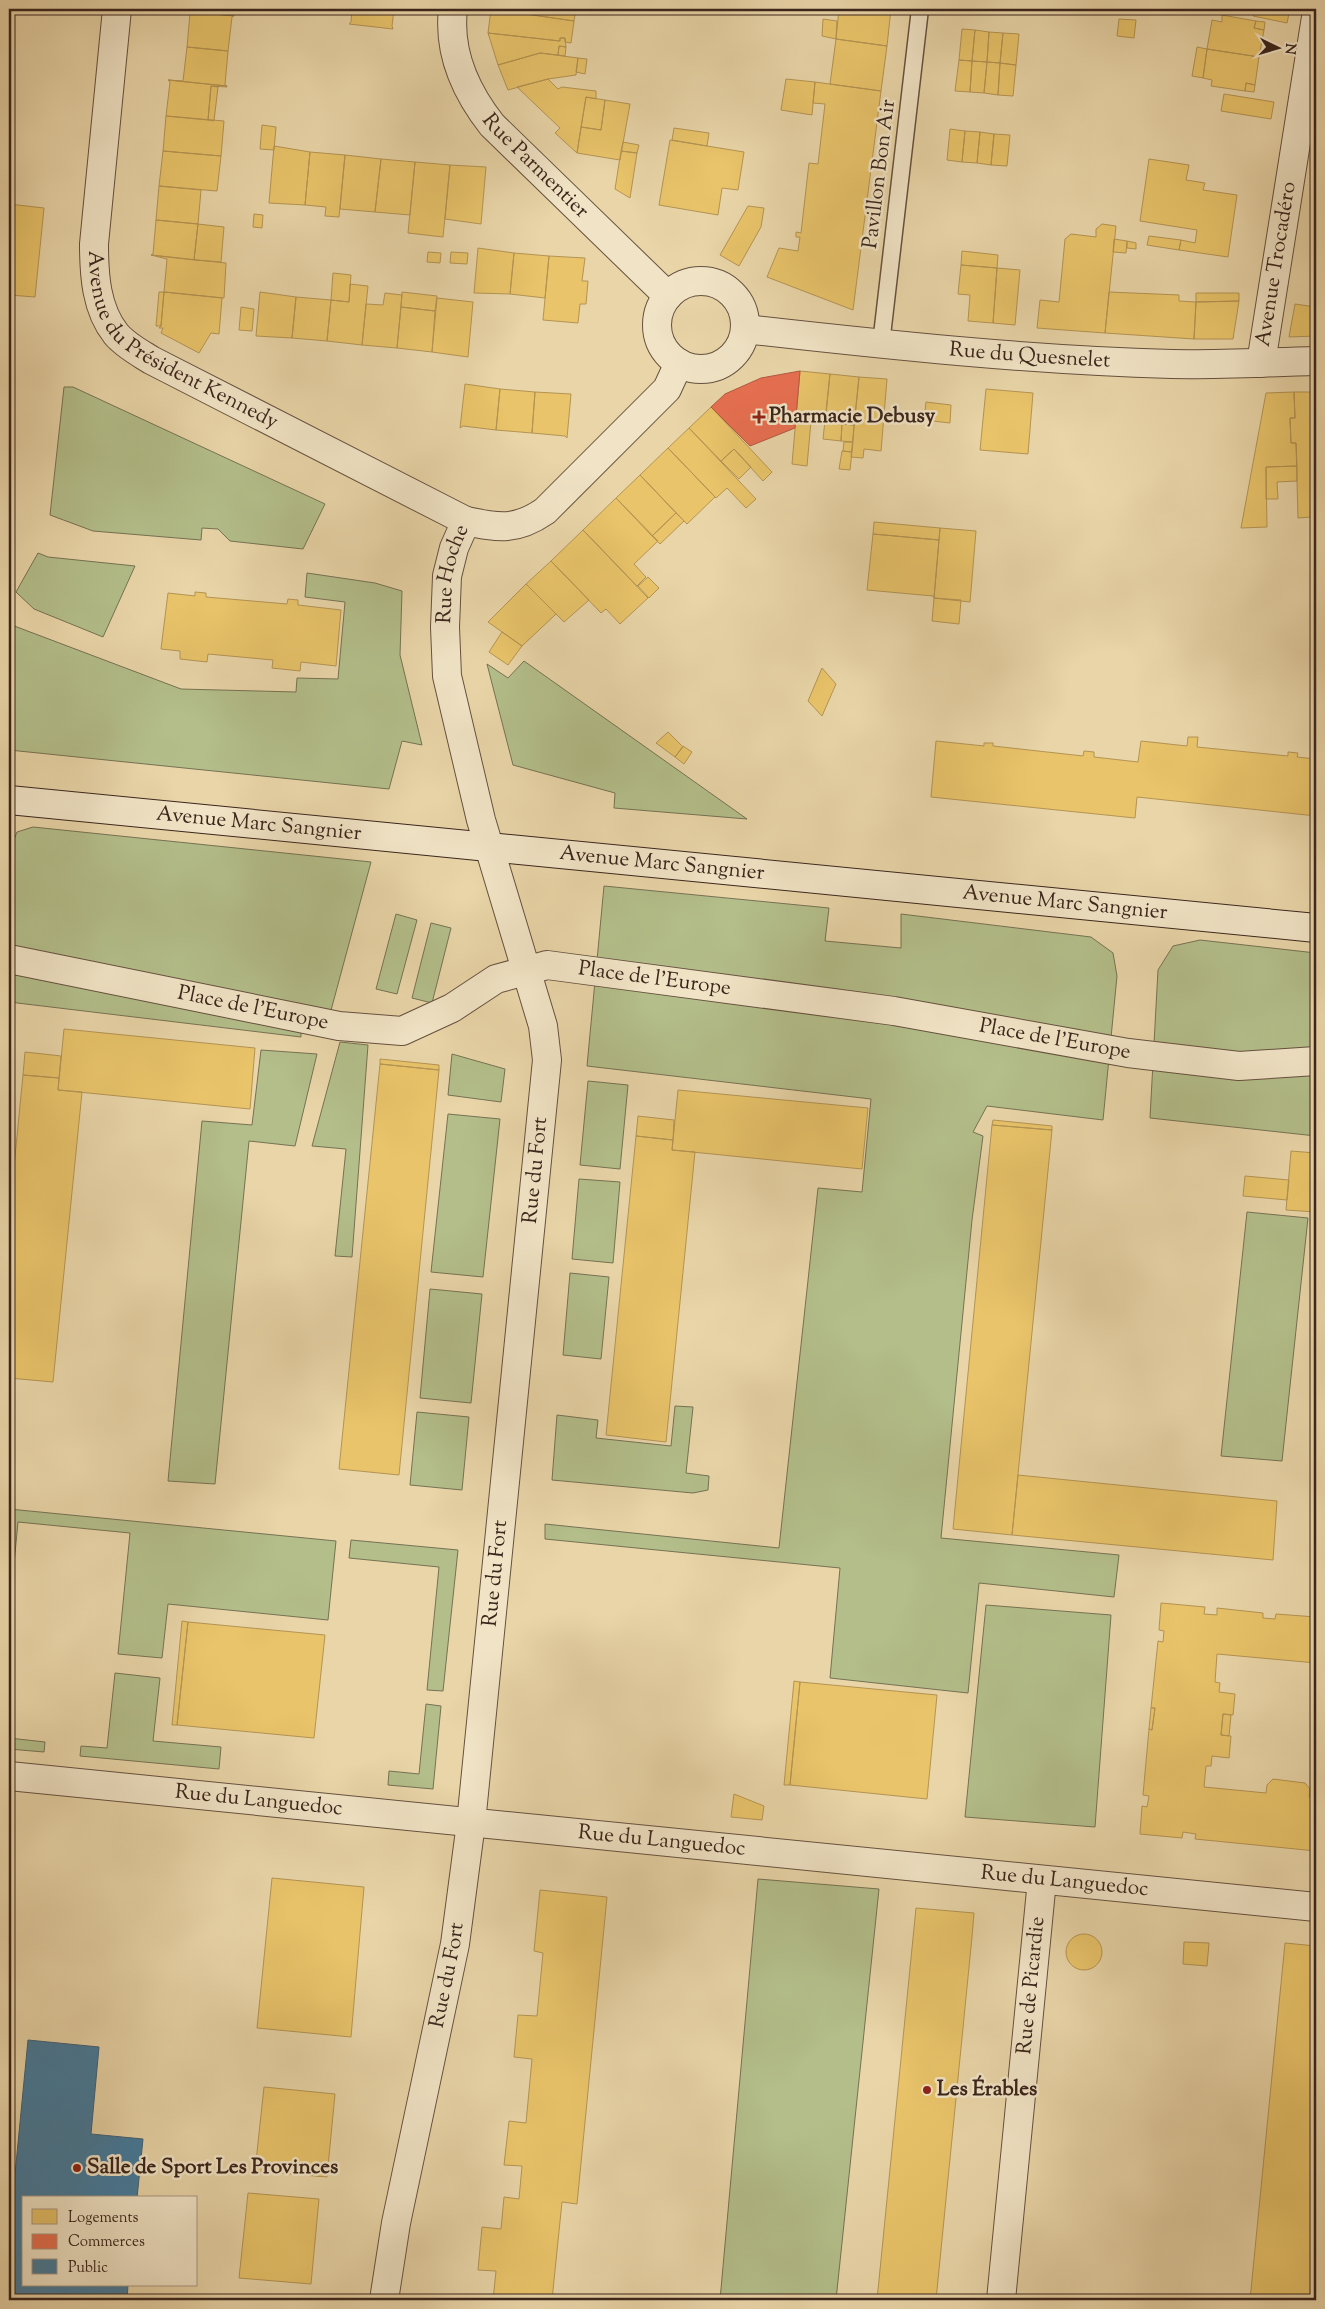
<svg xmlns="http://www.w3.org/2000/svg" width="1325" height="2309" viewBox="0 0 1325 2309" font-family="'Sorts Mill Goudy',serif">
	<style>
		.green { fill: #b3be8a; stroke: #767253 }
		.homes { fill: #e9c46a; stroke: #b49453 }
		.shops { fill: #e76f51; stroke: #b35941 }
		.public { fill: #457b9d; stroke: #426176 }
		.lines { fill: none; stroke-linecap: round; stroke-linejoin: round }
		.lane-casing { stroke: #66513f; stroke-width: 19 }
		.street-casing { stroke: #66513f; stroke-width: 30 }
		.secondary-casing { stroke: #3a251c; stroke-width: 30 }
		.lane { stroke: #f1e4c6; stroke-width: 16 }
		.street { stroke: #f1e4c6; stroke-width: 28 }
		.secondary { stroke: #f1e4c6; stroke-width: 28 }
		.poi-dot { fill: #8f2418; stroke: #f1e4c6; stroke-width: 2 }
		.labels { text-anchor: middle; dominant-baseline: central; stroke-width: 5; stroke-linejoin: round; paint-order: stroke }
		.street-label { font-size: 21px; fill: #3a251c; stroke: #f1e4c6 }
		.poi-label { font-size: 21px; font-weight: bold; fill: #3a251c; stroke: #f1e4c6; text-anchor: start }
	</style>
	<rect width="100%" height="100%" fill="#e9d5a8"/>
	<filter id="stains"><feTurbulence type="fractalNoise" baseFrequency=".004" numOctaves="4"/><feColorMatrix values="0 0 0 0 .2 0 0 0 0 .09 0 0 0 0 .02 0 0 0 .5 -.17"/></filter>
	<radialGradient id="worn" r=".72"><stop offset=".6" stop-color="#630" stop-opacity="0"/><stop offset="1" stop-color="#630" stop-opacity=".3"/></radialGradient>
	<path class="green" d="M64,387h9l252,117 -22,45 -73,-8 -12,-12 -16,-1 -1,12 -108,-9 -43,-16z
		M38,553l10,4 87,9 -32,71 -69,-28 -18,-17z
		M307,573l68,10 27,8 -2,64 22,90 -20,-4 -13,48 -380,-39v-126l172,65 115,3 1,-14 41,1 7,-77 -40,-5z
		M524,661l223,158 -133,-11 1,-15 -102,-28 -26,-101 21,14z
		M33,827l338,35 -41,152 -321,-68c0,-35 -6,-83 8,-114z
		M604,886l225,22 -4,33 76,7v-34l190,23 22,16 4,23 -14,144 -116,-14 -14,26 10,4 -11,84 -31,318 178,17 -5,42 -135,-14 -11,110 -138,-15 10,-110 -295,-29v-15l234,24 39,-360 44,4 9,-93 -284,-33z
		M396,914l21,6 -20,74 -21,-5z
		M431,923l20,5 -19,75 -20,-5z
		M1200,940l116,13v183l-166,-18 8,-148 15,-24z
		M9,971l292,59v7l-292,-35z
		M340,1042l28,3 -16,212 -17,-1 11,-107 -34,-3z
		M261,1050l56,4 -22,92 -46,-5 -34,343 -47,-3 34,-360 50,4z
		M452,1054l53,15 -4,33 -53,-7z
		M588,1081l40,4 -8,84 -40,-4z
		M448,1114l52,5 -17,158 -52,-5z
		M579,1179l41,3 -7,81 -41,-4z
		M1247,1212l61,6 -26,243 -61,-5z
		M570,1273l39,4 -8,82 -38,-4z
		M430,1289l52,5 -11,109 -51,-5z
		M675,1406l18,1 -7,66 23,3 -1,14 -15,3 -141,-13 5,-65 41,5 -2,18 75,8z
		M417,1412l52,5 -7,73 -52,-5z
		M9,1509l327,32 -8,79 -160,-16 -6,54 -44,-4 12,-121 -112,-11 -9,94z
		M351,1540l107,10 -15,141 -16,-1 12,-123 -90,-9z
		M986,1605l125,10 -16,212 -130,-10z
		M115,1673l45,5 -7,63 68,6 -2,22 -139,-13 1,-10 26,2z
		M426,1704l15,2 -8,83 -45,-4 1,-14 30,3z
		M9,1738l36,4 -1,10 -35,-3z
		M758,1879l121,10 -43,411h-116z"/>
	<path class="homes" d="M177,9h56l1,7 -59,-6z
		M352,9h42l-2,17 1,3 -44,-5 2,-2z
		M491,9l83,12 -3,22 -6,-1v-4h-5v3l-72,-8z
		M492,9h84l-2,12z
		M839,9h52l-4,37 -51,-7z
		M1255,9h35l-3,14 -34,-7z
		M175,10l59,6 -2,1 -4,34 -41,-4 3,-34z
		M1222,15l34,6 -2,7 10,2 -5,27 -52,-8 5,-29 10,2z
		M823,19l14,2 -1,18 -14,-3z
		M1119,19l17,1 -2,18 -17,-2z
		M1256,21l9,1 -1,8 -10,-2z
		M962,29l13,1 -3,31 -13,-1z
		M975,30l14,2 -2,30 -15,-1z
		M989,32l14,1 -3,30 -13,-1z
		M488,33l72,8v-3h5l1,9 -7,-1 -1,9 -18,-2 -42,12z
		M1003,33l16,1 -3,31 -16,-2z
		M836,39l51,7 -6,45 -51,-7z
		M559,46l7,1 -1,9 -7,-1z
		M187,47l41,4 -3,34 2,1 -59,-6 15,1z
		M1197,47l10,2 -4,29 -11,-2z
		M1207,49l52,8 -4,28 -9,-2 -1,8 -34,-5 1,-6 -9,-2z
		M540,53l38,5 -2,17 -28,4 -40,11 -10,-25z
		M578,58l9,1 -2,15 -9,-2z
		M959,60l13,1 -2,31 -15,-1z
		M972,61l15,1 -3,31 -14,-1z
		M987,62l13,1 -2,32 -14,-2z
		M1000,63l16,2 -3,31 -15,-1z
		M548,79l10,10 4,-2 34,4v8l-10,-2 -9,56 -22,-20 5,-5 -43,-41z
		M786,79l29,3 -3,33 -31,-5z
		M168,80l59,6v1l-16,-1 -3,34 -42,-4 4,-34z
		M815,82l66,9 -28,219 -86,-33 12,-29 19,3 2,-14h-4v-5l5,1 8,-70 9,1 7,-60 -12,-1z
		M1246,83l9,2 -1,7 -9,-1z
		M211,86l7,1 -4,34 -6,-1z
		M1224,94l50,8 -3,17 -50,-8z
		M586,97l19,3 -4,30 -20,-3z
		M605,100l25,4 -10,56 -43,-7 4,-26 20,3z
		M166,116l58,5 -3,35 -58,-5z
		M262,125l14,2 -2,23 -14,-1z
		M674,128l35,5 -2,13 -35,-6z
		M950,129l15,2 -3,31 -15,-2z
		M965,131l15,1 -3,31 -15,-1z
		M980,132l14,2 -3,31 -14,-2z
		M994,134l16,1 -3,31 -16,-1z
		M670,140l74,12 -6,38 -16,-2 -4,27 -59,-10z
		M623,142l16,3 -2,8 -16,-2z
		M274,146l36,6 -5,53 -36,-2z
		M163,151l58,5 -4,35 -58,-5z
		M621,151l16,2 -7,45 -15,-9z
		M310,152l35,3 -6,62 -14,-1 1,-9 -21,-2z
		M345,155l36,4 -6,53 -35,-3z
		M381,159l34,3 -5,53 -35,-3z
		M1149,159l40,6 -3,15 19,3 -2,7 34,5 -9,62 -49,-7 2,-10 14,3 2,-13 -57,-9z
		M415,162l35,3 -7,72 -35,-4z
		M450,165l36,2 -5,57 -36,-5z
		M159,186l42,4 -3,34 -42,-4z
		M9,204l35,4 -9,89 -26,-2z
		M748,206l16,2 -3,19 -22,39 -19,-11z
		M254,214l9,1 -1,13 -9,-1z
		M156,220l42,4 -4,36 -43,-5 2,-1z
		M198,224l26,3 -3,35 -27,-2z
		M1102,224l14,2 -11,107 -68,-5 3,-28 19,2 6,-63 6,-5 25,3v-8z
		M1149,236l32,4 -2,10 -32,-5z
		M1114,239l13,2 -1,12 -13,-1z
		M1127,241l9,2v6l-9,-1z
		M478,248l36,5 -4,41 -36,-1z
		M962,251l36,4 -1,13 -36,-3z
		M428,252l13,1 -1,10 -13,-1z
		M451,252l17,1 -1,11 -17,-1z
		M514,253l35,3 -4,42 -35,-4z
		M151,255l75,8 -2,35 -60,-6 3,-33z
		M549,256l36,2 -3,23h6l-2,23h-6l-2,19 -35,-3z
		M961,265l36,3 -4,55 -25,-2 2,-26 -12,-1z
		M997,268l23,2 -5,55 -22,-2z
		M333,273l18,2 -2,27 -18,-2z
		M350,284l18,2 -6,59 -35,-4 4,-41 18,2z
		M159,292h5l-3,34h-5z
		M164,292l58,6 -3,36 -8,-1 -12,20 -38,-20 2,-5h-4l2,-2z
		M260,292l36,5 -4,41 -36,-2z
		M402,292l35,4 -2,15 -34,-4z
		M1109,292l70,3v6l17,1 -2,37 -89,-6z
		M385,293l17,2 -5,53 -35,-3 4,-41 17,1z
		M1196,293h43v8l-43,1z
		M296,297l35,3 -4,41 -35,-3z
		M437,298l36,4 -5,55 -36,-5z
		M1239,301l-6,38h-39l2,-37z
		M1295,304l21,3v29l-27,1z
		M241,307l13,2 -2,22 -13,-1z
		M401,307l34,4 -3,41 -35,-4z
		M800,371l30,3 -5,50 -14,-3 -4,45 -15,-2z
		M830,374l29,3 -5,48 -12,-1 -1,17 -18,-2z
		M859,377l28,2 -6,72 -17,-2 -1,9 -12,-1z
		M465,384l35,5 -4,41 -33,-4 -3,2z
		M500,389l35,3 -3,41 -36,-3z
		M986,389l47,4 -5,61 -48,-4z
		M535,392l36,2 -4,44 -2,-2 -33,-3z
		M1294,392h22v73l-4,1 1,43h-2v8l-13,1 -2,-75h-5l-1,-25h5z
		M1294,392l1,26h-5l1,25h5l1,23 -31,1 1,60 -26,1 25,-135z
		M926,402l25,3 -1,18 -26,-3z
		M711,407l61,65 -9,9 -29,-32 -13,12 -32,-33z
		M842,424l12,1 -1,17 -12,-1z
		M689,428l67,71 -10,9 -19,-20 -11,10 -48,-50z
		M844,442h9l-1,10 -9,-1z
		M668,448l47,49 -28,27 -47,-49z
		M734,449l17,18 -12,12 -18,-18z
		M842,451l10,1 -2,18 -11,-1z
		M1316,465v18h-3l-1,-17z
		M1297,466v15l-20,1 1,17h-12v-32z
		M640,475l36,38 -24,23 -36,-38z
		M616,498l42,43 -24,23 12,13 -9,9 -54,-56z
		M676,513l8,8 -24,23 -8,-8z
		M874,522l66,6 -1,12 -66,-6z
		M940,528l36,3 -6,71 -36,-4z
		M583,530l65,68 -28,26 -14,-15 -5,4 -50,-52z
		M873,534l66,6 -5,58 -1,-2 -66,-6z
		M551,561l38,39 -25,22 -38,-38z
		M648,577l11,11 -10,10 -11,-12z
		M526,584l30,30 -34,32 -34,-24z
		M195,592l11,1v4l81,7 1,-5 10,1v5l43,5 -5,56 -35,-4 -1,9 -28,-3 1,-8 -65,-6 -1,8 -27,-3v-8l-19,-2 7,-56 27,3z
		M934,598l27,2 -2,24 -27,-3z
		M502,632l20,14 -14,19 -19,-13z
		M822,668l14,16 -14,32 -14,-15z
		M668,732l15,15 -8,10 -19,-14z
		M1188,737h10l-1,10 91,9v-4l10,1 -1,4 19,2v57l-179,-19 -2,21 -204,-21 5,-56 48,5v-3h9v3l90,10 1,-5 10,1v5l44,5 3,-21 46,5z
		M683,746l9,6 -8,12 -9,-7z
		M64,1029l191,19 -5,61 -192,-19z
		M25,1052l36,4 -2,22 -36,-3z
		M380,1059l59,6v5l-59,-6z
		M380,1064l59,6 -40,405 -60,-6z
		M23,1075l36,3 -1,12 24,2 -29,290 -44,-4v-160z
		M678,1090l190,18 -6,61 -190,-19z
		M638,1116l36,4 -1,20 -37,-4z
		M993,1120l59,6v4l-60,-5z
		M992,1125l60,5 -40,405 -59,-6z
		M636,1136l37,4 -1,10 23,2 -29,290 -60,-7z
		M1291,1151l25,2v59l-30,-2z
		M1245,1176l44,4 -2,20 -44,-4z
		M1018,1475l259,26 -4,59 -261,-25z
		M1161,1603l44,4 -1,7 13,1v-7l46,5v5l12,1 1,-5 40,3v46l-99,-9 -2,28 5,1 -1,9 16,2 -2,21 -10,-1 -2,21 10,1 -2,22 -17,-2 -1,10h-5l-2,21 62,6 1,-8 6,-6 32,4 5,6 -1,8 7,1v53l-121,-12 1,-5 -13,-2 -1,6 -42,-4 2,-28 5,1 2,-11 -6,-1 6,-66 3,1 3,-22h-4l7,-67 5,1 1,-11 -5,-1z
		M182,1621l6,1 -11,103h-5z
		M188,1622l137,13 -11,103 -137,-13z
		M794,1681l6,1 -10,103h-6z
		M800,1682l137,13 -10,104 -137,-14z
		M1151,1708h4l-3,22 -3,-1z
		M1223,1714l8,1 -2,21 -8,-1z
		M734,1794l30,12 -2,14 -31,-3z
		M272,1878l92,9 -13,150 -94,-9z
		M540,1890l67,7 -30,307 -15,-2 -10,98h-59l3,-29 -18,-1 4,-43 19,2 3,-32 15,2 3,-33 -18,-1 5,-44 17,2 6,-64 -18,-2 4,-42 19,1 6,-63 -9,-2z
		M916,1908l58,5 -2,24 -36,363h-59z
		M1066 1952a18 18 0 1 1 36 0a18 18 0 1 1-36 0Z
		M1184,1942l25,1 -2,23 -24,-2z
		M1285,1943l31,3v308l-4,46h-62z
		M264,2087l71,7 -8,83 -72,-6z
		M248,2193l71,6 -8,85 -72,-6z"/>
	<path class="shops" d="M800,371l-5,57 -45,18 -39,-39 14,-13 36,-16z"/>
	<path class="public" d="M28,2040l71,7 -8,87 52,5 -6,59h-113v87h104l-1,15h-118v-64z"/>
	<g class="lines">
		<g class="lane-casing">
			<path id="lane" d="M881,344l39,-335"/>
		</g>
		<g class="street-casing">
			<g id="street">
				<path id="s1" d="M117,9l-23,235c0,31 2,65 22,90 9,11 24,19 35,26l315,161"/>
				<path id="s2" d="M453,9c-5,43 13,83 39,116l176,171"/>
				<circle cx="701" cy="325" r="44"/>
				<path id="s3" d="M745,329c142,16 284,31 427,35 48,1 96,-2 144,-3"/>
				<path id="s4" d="M1261,363l55,-346"/>
				<path id="s5" d="M9,959l330,67 63,5 50,-23 44,-29 51,-14 347,46 234,42 111,13 77,-5"/>
				<path id="s6" d="M9,1776l1307,131"/>
				<path id="s7" d="M384,2300l12,-77 59,-279 16,-121 76,-763 -4,-34 -62,-206 -34,-144 -2,-49 2,-51 7,-28 12,-27c33,7 50,10 79,-10l122,-122 12,-26"/>
				<path id="s8" d="M1001,2300l41,-420"/>
			</g>
		</g>
		<g class="secondary-casing">
			<g id="secondary">
				<path id="s9" d="M9,800l1307,128"/>
			</g>
		</g>
		<use href="#lane" class="lane"/>
		<use href="#street" class="street"/>
		<use href="#secondary" class="secondary"/>
	</g>
	<g class="poi-dot">
		<path d="M756.5 409.5h5v5h5v5h-5v5h-5v-5h-5v-5h5z"/>
		<circle cx="927" cy="2090" r="5"/>
		<circle cx="77" cy="2168" r="5"/>
	</g>
	<g class="labels">
		<g class="street-label">
			<text stroke="none"><textPath href="#s2" startOffset="185">Rue Parmentier</textPath></text>
			<text transform="translate(880 174) rotate(-83)">Pavillon Bon Air</text>
			<text stroke="none"><textPath href="#s4" startOffset="100">Avenue Trocadéro</textPath></text>
			<text stroke="none"><textPath href="#s1" startOffset="379">Avenue du Président Kennedy</textPath></text>
			<text stroke="none"><textPath href="#s3" startOffset="286">Rue du Quesnelet</textPath></text>
			<text stroke="none"><textPath href="#s7" startOffset="1752">Rue Hoche</textPath></text>
			<text stroke="none"><textPath href="#s9" startOffset="251">Avenue Marc Sangnier</textPath></text>
			<text stroke="none"><textPath href="#s9" startOffset="656">Avenue Marc Sangnier</textPath></text>
			<text stroke="none"><textPath href="#s9" startOffset="1061">Avenue Marc Sangnier</textPath></text>
			<text stroke="none"><textPath href="#s5" startOffset="669">Place de l'Europe</textPath></text>
			<text stroke="none"><textPath href="#s5" startOffset="249">Place de l'Europe</textPath></text>
			<text stroke="none"><textPath href="#s5" startOffset="1074">Place de l'Europe</textPath></text>
			<text stroke="none"><textPath href="#s7" startOffset="1141">Rue du Fort</textPath></text>
			<text stroke="none"><textPath href="#s7" startOffset="736">Rue du Fort</textPath></text>
			<text stroke="none"><textPath href="#s6" startOffset="251">Rue du Languedoc</textPath></text>
			<text stroke="none"><textPath href="#s6" startOffset="656">Rue du Languedoc</textPath></text>
			<text stroke="none"><textPath href="#s6" startOffset="1061">Rue du Languedoc</textPath></text>
			<text stroke="none"><textPath href="#s7" startOffset="331">Rue du Fort</textPath></text>
			<text stroke="none"><textPath href="#s8" startOffset="316">Rue de Picardie</textPath></text>
		</g>
		<g class="poi-label">
			<text x="769" y="417">Pharmacie Debusy</text>
			<text x="937" y="2090">Les Érables</text>
			<text x="87" y="2168">Salle de Sport Les Provinces</text>
		</g>
	</g>
	<rect width="1325" height="2309" fill="none" stroke="#e9d5a8" stroke-width="30"/>
	<rect x="10" y="10" width="1305" height="2289" fill="none" stroke="#3a251c" stroke-width="2.5"/>
	<rect x="15" y="15" width="1295" height="2279" fill="none" stroke="#3a251c"/>
	<rect x="22" y="2196" width="175" height="90" fill="#f1e4c6" stroke="#a89882"/>
	<rect x="32" y="2209" width="25" height="15" fill="#e9c46a" stroke="#a89882"/>
	<text x="68" y="2222" font-size="15" fill="#3a251c">Logements</text>
	<rect x="32" y="2234" width="25" height="15" fill="#e76f51" stroke="#a89882"/>
	<text x="68" y="2246" font-size="15" fill="#3a251c">Commerces</text>
	<rect x="32" y="2259" width="25" height="15" fill="#457b9d" stroke="#a89882"/>
	<text x="68" y="2272" font-size="15" fill="#3a251c">Public</text>
	<g transform="translate(1278 48) rotate(95)" stroke="#f1e4c6" stroke-width="4" paint-order="stroke">
	<path d="M0-4L9 19L0 12L-9 19Z" fill="#3a251c"/>
	<text y="-8" font-size="14" font-weight="bold" text-anchor="middle" fill="#3a251c">N</text>
	</g>
	<rect width="100%" height="100%" filter="url(#stains)"/>
	<rect width="100%" height="100%" fill="url(#worn)"/>
</svg>
